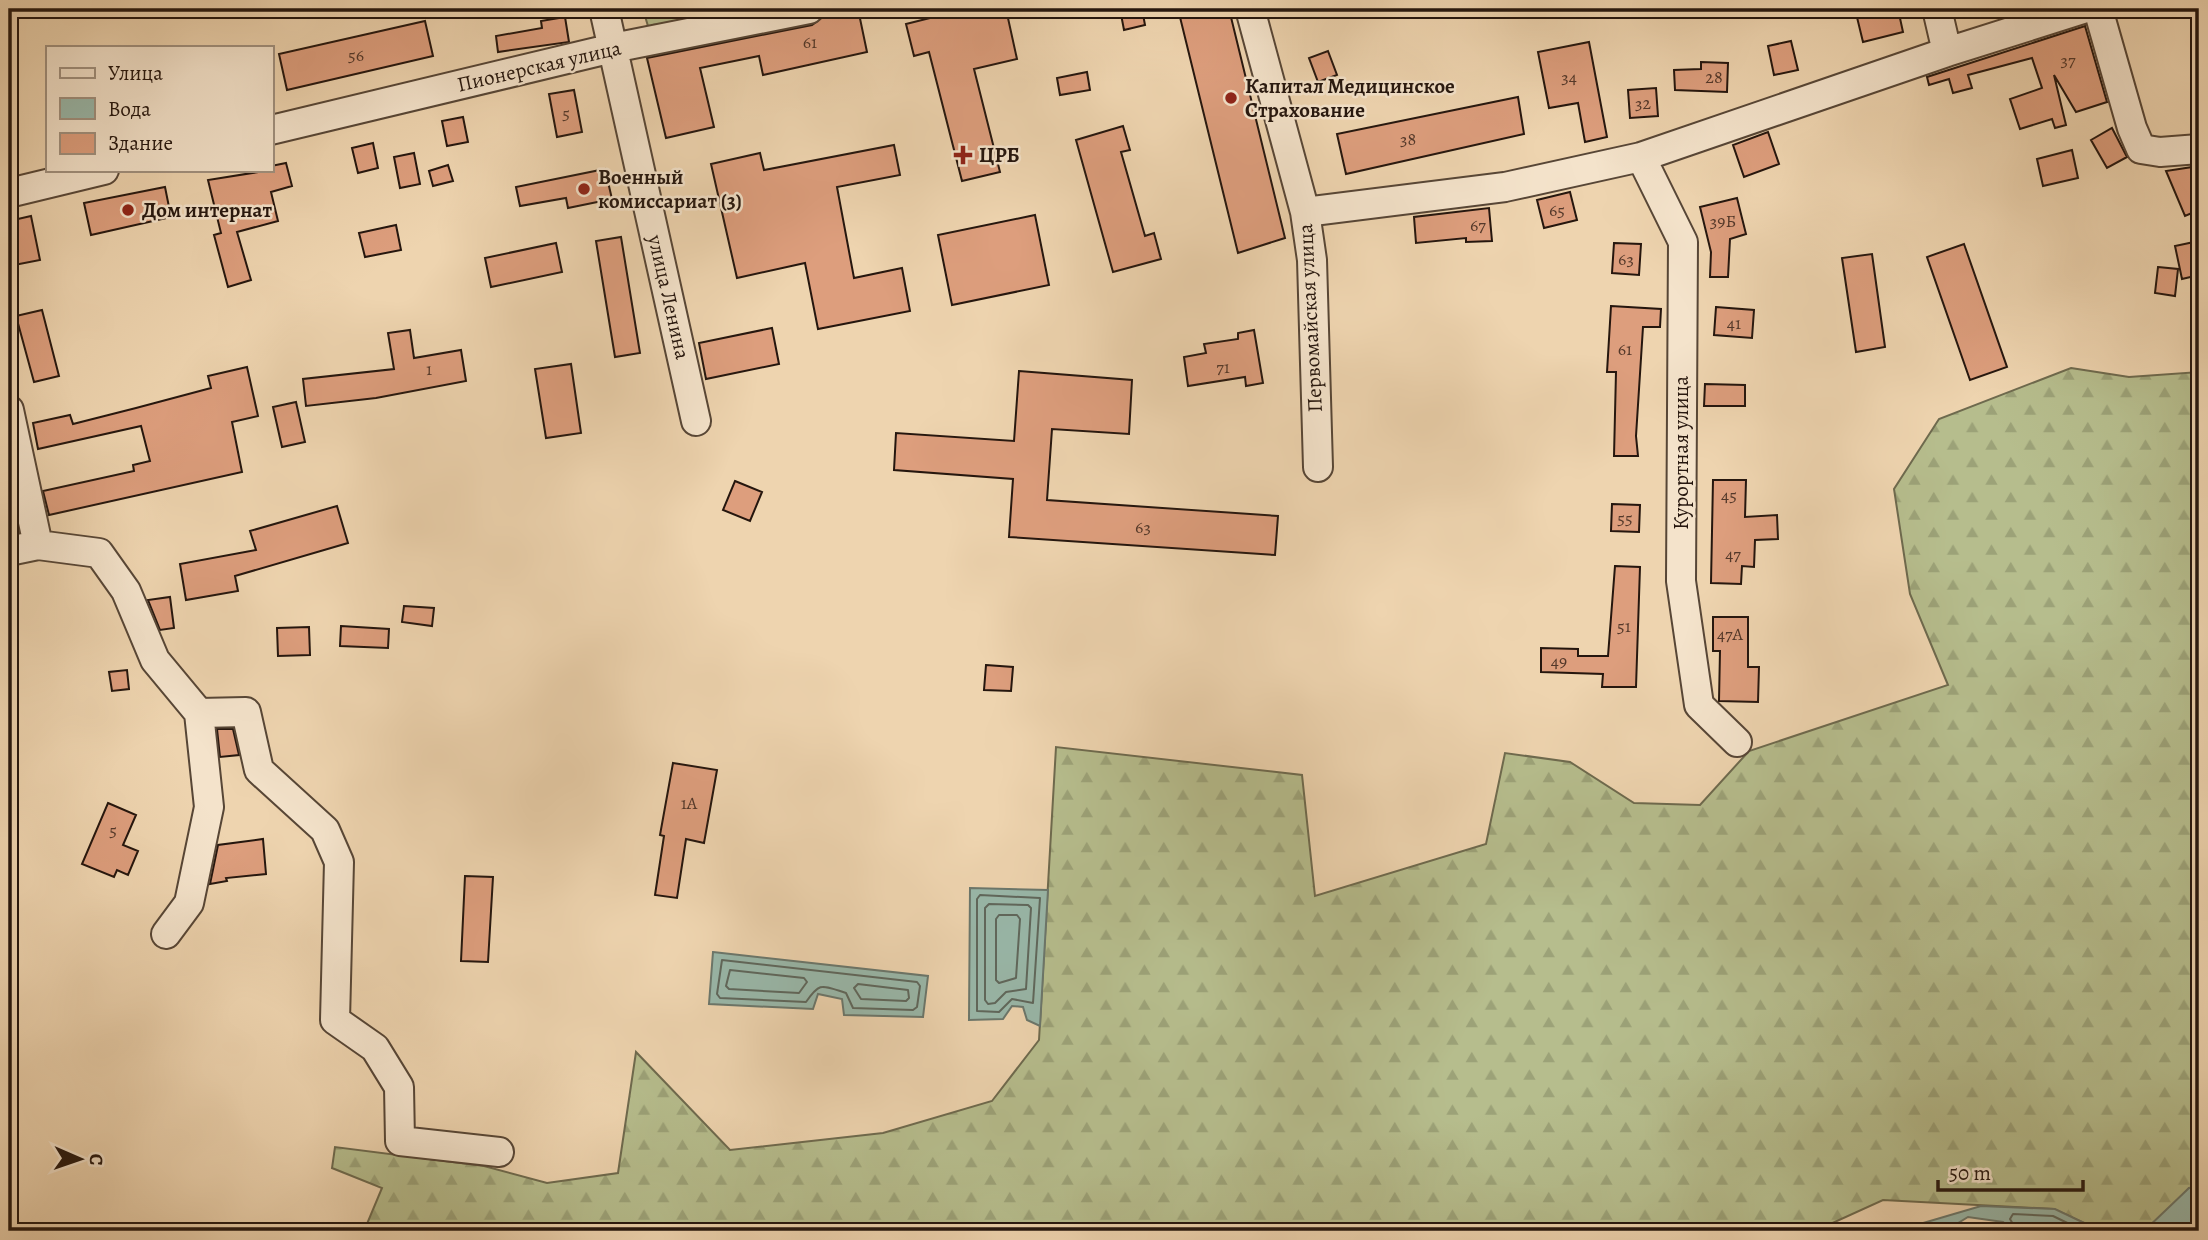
<svg xmlns="http://www.w3.org/2000/svg" width="2208" height="1240" viewBox="0 0 2208 1240" font-family="Alegreya,serif">
	<style>
		.grass { fill: url(#grass-dots); stroke: #6e6a4e; stroke-width: 2 }
		.forest { fill: url(#forest-firs); stroke: #6e6a4e; stroke-width: 2 }
		.water { fill: #99b8aa; stroke: #6b776c; stroke-width: 2 }
		.lines { fill: none; stroke-linecap: round; stroke-linejoin: round }
		.shore { stroke: #5f675c; stroke-width: 2 }
		.building { fill: #dd9e7d; stroke: #25160e; stroke-width: 2 }
		.minor-casing { stroke: #574636; stroke-width: 32 }
		.minor { stroke: #f4e3cb; stroke-width: 28 }
		.poi-dot { fill: #8f2418; stroke: #f4e3cb; stroke-width: 2.5 }
		.labels { text-anchor: middle; dominant-baseline: central; stroke-width: 5; stroke-linejoin: round; paint-order: stroke }
		.number-label { font-size: 18px; fill: #53382a }
		.street-label { font-size: 21px; fill: #25160e; stroke: #f4e3cb }
		.poi-label { font-size: 21px; font-weight: bold; fill: #25160e; stroke: #f4e3cb; text-anchor: start }
	</style>
	<defs>
		<pattern id="grass-dots" width="8" height="8" patternUnits="userSpaceOnUse" patternTransform="scale(1.75)"><rect width="8" height="8" fill="#b6bd8d"/><path d="M2 2h.1M6 6h.1" fill="none" stroke="#9ca278" stroke-width="1.8" stroke-linecap="round"/></pattern>
		<pattern id="forest-firs" width="22" height="20" patternUnits="userSpaceOnUse" patternTransform="scale(1.75)"><rect width="22" height="20" fill="#b6bd8d"/><path d="M5 1l3.5 6h-7zM16 11l3.5 6h-7z" fill="#9ca278"/></pattern>
	</defs>
	<rect width="100%" height="100%" fill="#eed4af"/>
	<filter id="stains"><feTurbulence type="fractalNoise" baseFrequency=".00286" numOctaves="4"/><feColorMatrix values="0 0 0 0 .2 0 0 0 0 .09 0 0 0 0 .02 0 0 0 .5 -.17"/></filter>
	<radialGradient id="worn" r=".72"><stop offset=".6" stop-color="#630" stop-opacity="0"/><stop offset="1" stop-color="#630" stop-opacity=".3"/></radialGradient>
	<path class="grass" d="M643,9h144l-135,31z"/>
	<path class="forest" d="M2071,368l58,9 70,-5v815l-10,1 -40,43h-48l-47,-22 -171,-9 -68,31h-1451l18,-43 -50,-20 3,-21 149,19 63,17 71,-10 18,-121 94,98 153,-17 109,-32 47,-61 17,-293 246,28 13,121 171,-52 19,-91 65,9 64,41 66,2 49,-54 199,-66 -38,-91 -16,-105 45,-70z"/>
	<path class="water" d="M970,888l78,2 -8,136 -13,-6 -4,-13 -11,-1 -9,13 -34,1z
		M713,952l215,24 -5,41 -79,-2 -2,-16 -24,-5 -5,15 -104,-5z
		M2199,1187v44h-55l45,-43z
		M1981,1206l74,3 46,22h-88l-10,-9 -35,-5 -23,14h-49z"/>
	<g class="lines">
		<path class="shore" d="M980,895l60,3 -7,105 -21,-4 -13,13 -22,-1v-112z
			M989,904l39,1 3,3 -5,81 -20,3 -11,11 -7,1 -3,-4v-92z
			M999,915h18l3,4 -4,59 -17,5 -3,-3v-61z
			M722,960l195,22 3,4 -3,21 -4,3 -60,-2 -7,-15c-25,-8 -26,-11 -40,9l-86,-4 -3,-4z
			M730,970l74,8 3,4 -8,11 -70,-4 -3,-3z
			M858,984l50,6 1,8 -3,3 -45,-2 -7,-11z
			M2017,1231l-7,-12 3,-5 40,2 31,15"/>
	</g>
	<path class="building" d="M858,9l9,43 -104,23 -4,-19 -59,12 14,59 -48,11 -19,-80 165,-33 12,-9z
		M966,9h40l11,50 -43,10 26,103 -38,9 -33,-129 -15,4 -8,-32z
		M1120,9h22l3,16 -21,5z
		M1178,9h51l56,229 -47,15z
		M1855,9h43l5,23 -40,10z
		M565,17l4,25 -71,10 -2,-16 46,-8 -1,-7z
		M425,21l8,35 -146,34 -8,-36z
		M2085,26l22,76 -31,10 -22,-37 12,50 -11,3 -3,-9 -32,10 -10,-30 32,-11 -10,-30 -64,17 4,13 -19,5 -4,-14 -20,6 -2,-8z
		M1791,41l7,29 -24,5 -6,-29z
		M1589,42l18,95 -22,5 -7,-39 -29,5 -11,-56z
		M1328,51l9,24 -19,7 -9,-24z
		M1701,62l27,1 -1,29 -52,-2 -1,-20 27,-1z
		M1087,72l3,18 -30,5 -3,-17z
		M1656,88l2,28 -28,2 -2,-28z
		M574,90l8,42 -25,5 -8,-43z
		M1518,97l6,37 -178,40 -9,-40z
		M463,117l5,25 -21,4 -5,-25z
		M1123,126l7,24 -9,2 24,84 9,-3 7,26 -48,13 -37,-132z
		M2112,128l15,29 -20,11 -16,-28z
		M1768,132l11,32 -35,13 -11,-32z
		M373,143l5,25 -20,5 -6,-25z
		M894,145l6,30 -63,12 17,91 48,-10 8,43 -92,18 -13,-66 -68,15 -26,-114 49,-11 4,17z
		M2072,150l6,28 -35,8 -6,-27z
		M414,153l6,31 -20,4 -6,-31z
		M286,163l6,23 -21,6 7,29 -41,11 14,48 -23,7 -14,-52 7,-2 -13,-53 63,-10v-4z
		M448,165l5,16 -20,5 -4,-15z
		M2199,166v44l-14,6 -19,-45z
		M605,169l7,30 -44,9 -2,-10 -46,8 -4,-19z
		M165,187l6,30 -80,18 -7,-32z
		M1570,192l7,28 -33,8 -7,-28z
		M1737,198l9,36 -16,5 -2,38h-18l1,-25 -11,-45z
		M1489,208l3,33 -26,1v-4l-50,5 -2,-26z
		M1035,215l14,70 -97,20 -14,-70z
		M31,216l9,44 -31,6v-45z
		M396,225l5,25 -36,7 -6,-24z
		M621,237l19,116 -25,4 -19,-116z
		M2194,242l5,33 -17,4 -7,-33z
		M556,243l6,29 -71,15 -6,-29z
		M1614,243l27,1 -2,31 -27,-2z
		M1964,244l43,123 -37,13 -43,-123z
		M1872,254l13,93 -29,5 -14,-94z
		M2158,267l20,2 -3,27 -20,-3z
		M1611,306l50,3 -1,18h-17l-7,109 2,20h-24l2,-84h-9z
		M1716,307l38,3 -2,28 -38,-3z
		M42,310l17,66 -25,6 -18,-66z
		M772,328l7,36 -73,15 -7,-36z
		M410,330l4,28 47,-8 5,31 -90,17 -70,8 -3,-27 91,-10 -6,-36z
		M1254,330l9,53 -17,3 -1,-9 -57,9 -4,-29 22,-4 -2,-9 34,-5v-6z
		M571,364l10,69 -35,5 -11,-69z
		M247,367l11,49 -26,6 10,50 -193,43 -6,-24 91,-20 -1,-6 17,-4 -9,-35 -103,23 -5,-26 37,-8 3,9 63,-16 75,-20 -3,-12z
		M1019,371l113,9 -3,54 -77,-5 -5,71 231,16 -3,39 -266,-18 4,-58 -119,-9 2,-37 118,8z
		M1705,384l40,1v21h-41z
		M296,402l9,40 -23,5 -9,-40z
		M1713,480h33l-1,37 32,-2 1,24 -23,1 -1,27 -12,-1 -1,18 -30,-1z
		M735,481l27,11 -12,29 -27,-11z
		M1612,504l28,1 -1,27 -28,-1z
		M337,506l11,37 -113,33 3,15 -52,9 -6,-36 76,-14 -6,-19z
		M1615,566l25,1 -4,120h-34l1,-13 -62,-2v-24l37,1v7h30z
		M170,597l4,31 -14,2 -12,-30z
		M404,606l30,2 -2,18 -30,-4z
		M1713,617h35v50h11l-1,35 -39,-1 1,-50h-7z
		M341,626l48,3 -1,19 -48,-2z
		M309,627l1,28 -32,1 -1,-28z
		M986,665l27,2 -2,24 -27,-1z
		M127,670l2,19 -17,2 -3,-19z
		M217,729h16l6,26 -19,2z
		M673,763l44,7 -13,73 -18,-4 -9,59 -22,-3 9,-59 -4,-1z
		M108,803l28,12 -13,30 15,6 -10,24 -11,-5 -3,7 -32,-13z
		M263,839l3,35 -40,4 1,3 -17,3 8,-39z
		M465,876l28,1 -5,85 -27,-1z"/>
	<g class="lines">
		<g class="minor-casing">
			<path id="minor" d="M604,9l92,412
				M1250,9l55,203 7,48 6,207
				M1937,9l10,43
				M2098,9l34,119 9,21 19,3 39,-3
				M271,130l342,-82 196,-39
				M1641,157l42,85 -2,339 18,124 38,37
				M9,193l95,-23
				M1305,212l200,-25 136,-30 306,-105 136,-43
				M9,410l29,135 61,8 27,38 29,69 44,53 10,94 -20,96 -23,31
				M9,551l29,-6
				M199,713l47,-1 13,58 66,60 14,32 -4,158 40,28 24,39 1,54 99,11"/>
		</g>
		<use href="#minor" class="minor"/>
	</g>
	<g class="poi-dot">
		<circle cx="1231" cy="98" r="7"/>
		<path d="M959.5 144.5h7v7h7v7h-7v7h-7v-7h-7v-7h7z"/>
		<circle cx="584" cy="189" r="7"/>
		<circle cx="128" cy="210" r="7"/>
	</g>
	<g class="labels">
		<g class="number-label">
			<text x="810" y="42">61</text>
			<text x="356" y="55">56</text>
			<text x="2068" y="60">37</text>
			<text x="1569" y="77">34</text>
			<text x="1714" y="77">28</text>
			<text x="1643" y="103">32</text>
			<text x="566" y="113">5</text>
			<text x="1408" y="139">38</text>
			<text x="1557" y="210">65</text>
			<text x="1723" y="221">39Б</text>
			<text x="1478" y="225">67</text>
			<text x="1626" y="259">63</text>
			<text x="1734" y="323">41</text>
			<text x="1625" y="349">61</text>
			<text x="1223" y="367">71</text>
			<text x="429" y="369">1</text>
			<text x="1729" y="495">45</text>
			<text x="1625" y="518">55</text>
			<text x="1143" y="527">63</text>
			<text x="1733" y="554">47</text>
			<text x="1624" y="626">51</text>
			<text x="1730" y="634">47А</text>
			<text x="1559" y="661">49</text>
			<text x="689" y="803">1А</text>
			<text x="113" y="830">5</text>
		</g>
		<g class="street-label">
			<text transform="translate(539 66) rotate(-13)">Пионерская улица</text>
			<text transform="translate(669 297) rotate(77)">улица Ленина</text>
			<text transform="translate(1310 318) rotate(-93)">Первомайская улица</text>
			<text transform="translate(1681 453) rotate(-90)">Курортная улица</text>
		</g>
		<g class="poi-label">
			<text x="1245" y="86">Капитал Медицинское<tspan x="1245" dy="24">Страхование</tspan></text>
			<text x="979" y="155">ЦРБ</text>
			<text x="598" y="177">Военный<tspan x="598" dy="24">комиссариат (3)</tspan></text>
			<text x="142" y="210">Дом интернат</text>
		</g>
	</g>
	<rect width="2208" height="1240" fill="none" stroke="#eed4af" stroke-width="35"/>
	<rect x="10" y="10" width="2187" height="1219" fill="none" stroke="#25160e" stroke-width="3.5"/>
	<rect x="18" y="18" width="2173" height="1205" fill="none" stroke="#25160e" stroke-width="2"/>
	<rect x="46" y="46" width="228" height="126" fill="#f4e3cb" stroke="#a1917f" stroke-width="2"/>
	<rect x="60" y="68" width="35" height="10" fill="#f4e3cb" stroke="#a1917f" stroke-width="2"/>
	<text x="108" y="80" font-size="21" fill="#25160e">Улица</text>
	<rect x="60" y="98" width="35" height="21" fill="#99b8aa" stroke="#a1917f" stroke-width="2"/>
	<text x="108" y="116" font-size="21" fill="#25160e">Вода</text>
	<rect x="60" y="133" width="35" height="21" fill="#dd9e7d" stroke="#a1917f" stroke-width="2"/>
	<text x="108" y="150" font-size="21" fill="#25160e">Здание</text>
	<g transform="translate(80 1159) rotate(92)" stroke="#f4e3cb" stroke-width="5" paint-order="stroke">
	<path d="M0-5L12 26L0 18L-12 26Z" fill="#25160e"/>
	<text y="-10" font-size="19" font-weight="bold" text-anchor="middle" fill="#25160e">С</text>
	</g>
	<path d="M1938 1180v10h145v-10" fill="none" stroke="#25160e" stroke-width="3.5"/>
	<text x="1949" y="1180" font-size="21" fill="#25160e" stroke="#f4e3cb" stroke-width="5" paint-order="stroke">50 m</text>
	<rect width="100%" height="100%" filter="url(#stains)"/>
	<rect width="100%" height="100%" fill="url(#worn)"/>
</svg>
